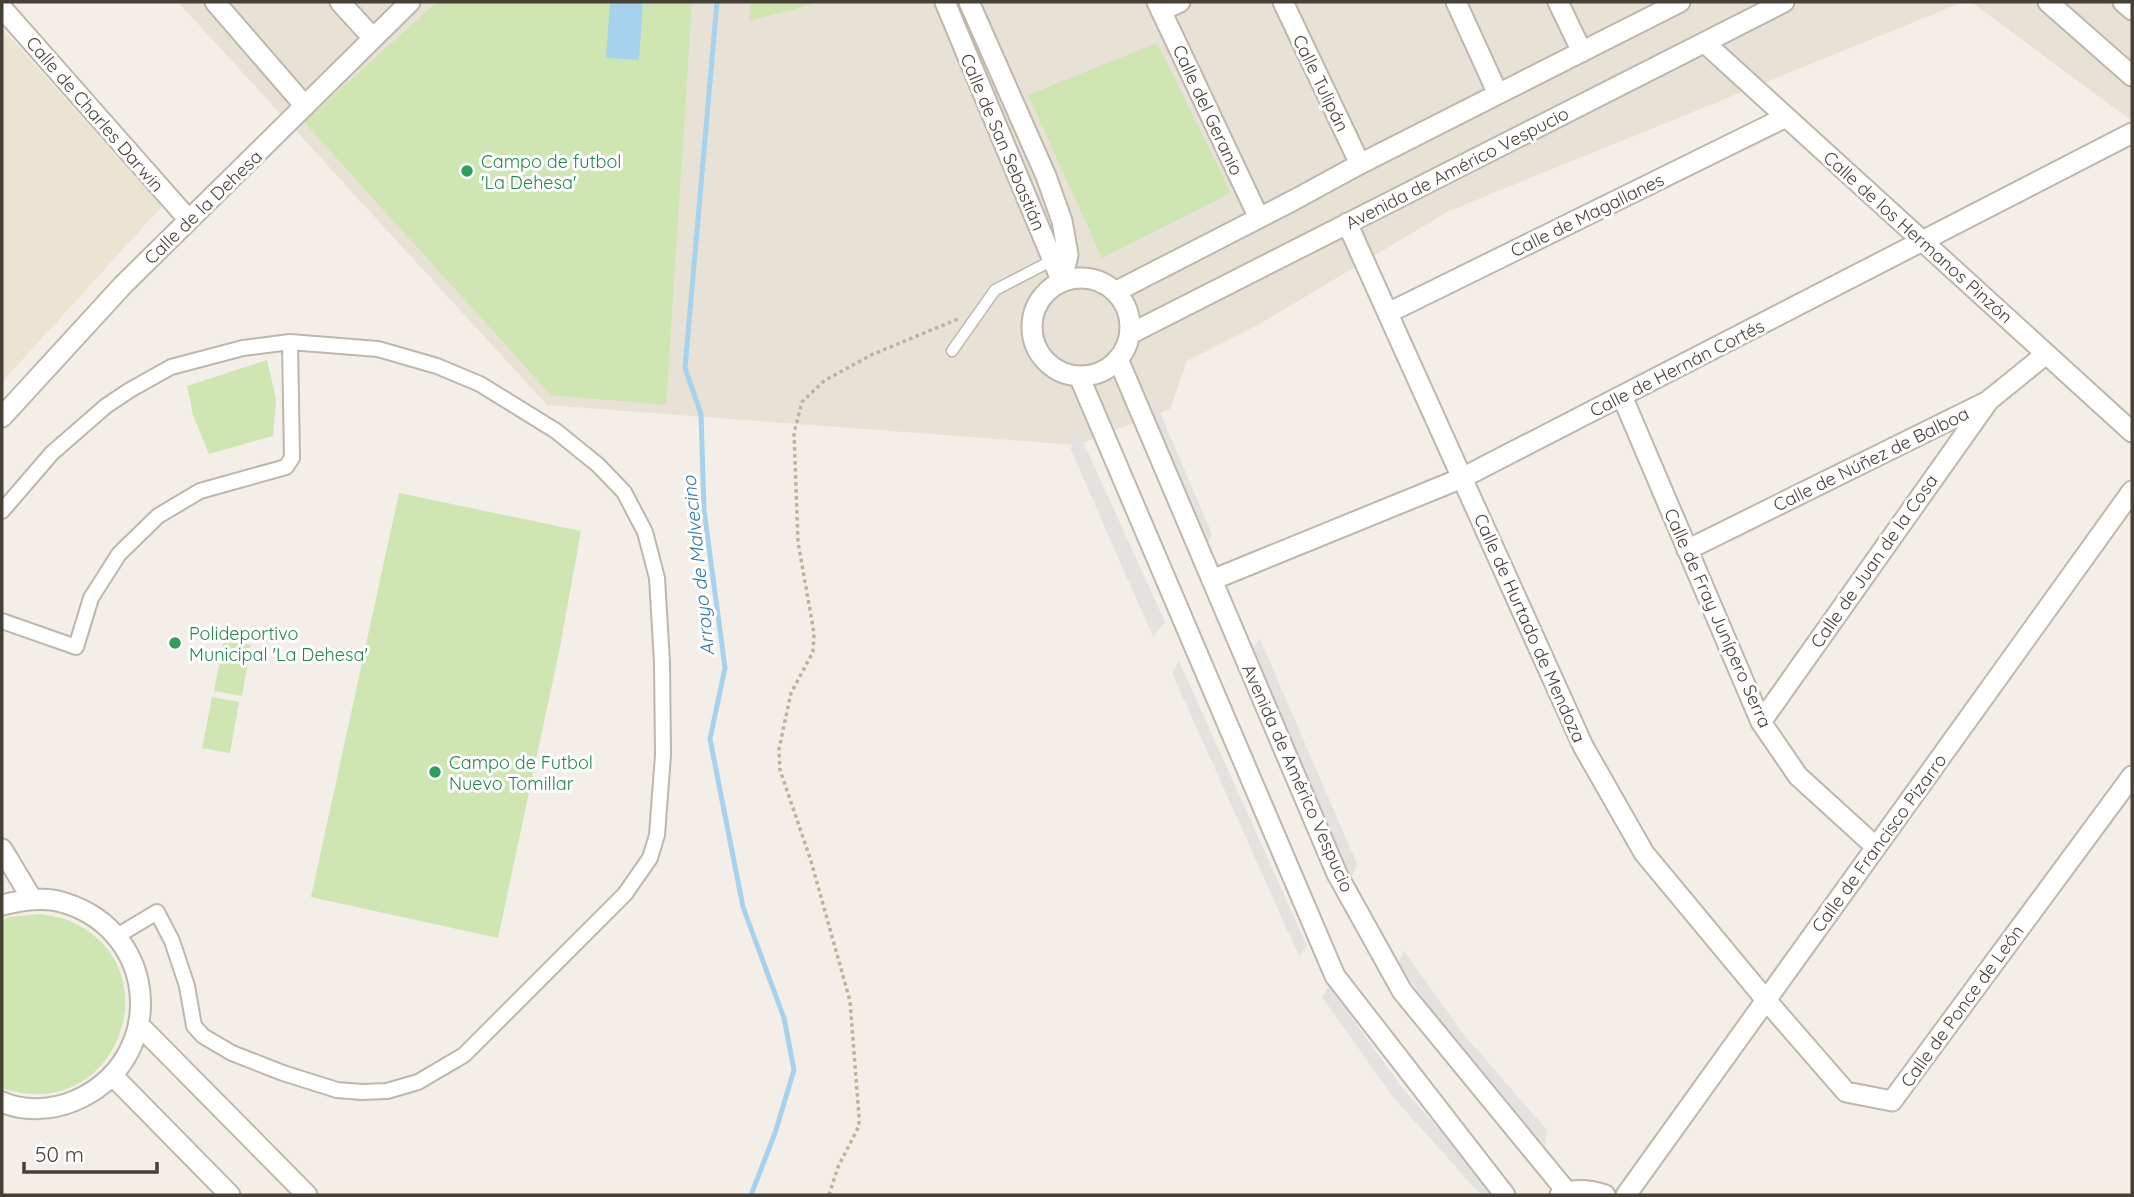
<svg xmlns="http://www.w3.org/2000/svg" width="2134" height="1197" viewBox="0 0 2134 1197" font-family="Quicksand,sans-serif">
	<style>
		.residential { fill: #e7e1d6 }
		.education { fill: #ebe4d2 }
		.green { fill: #cfe5b2 }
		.parking { fill: #e4e2df }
		.water { fill: #a7d2ed }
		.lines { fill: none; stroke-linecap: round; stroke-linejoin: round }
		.stream { stroke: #a7d2ed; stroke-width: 5 }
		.service-casing { stroke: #beb7ab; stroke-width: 13 }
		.pedestrian-casing { stroke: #beb7ab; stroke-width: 18 }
		.minor-casing { stroke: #beb7ab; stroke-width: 23 }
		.path { stroke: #bfb29c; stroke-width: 3.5; stroke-dasharray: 3.5 3.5; stroke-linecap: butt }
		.service { stroke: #fff; stroke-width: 10 }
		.pedestrian { stroke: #fff; stroke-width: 14 }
		.minor { stroke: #fff; stroke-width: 19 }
		.leisure-dot { fill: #2e9e5b; stroke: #fff; stroke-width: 2.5 }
		.labels { text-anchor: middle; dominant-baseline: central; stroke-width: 6; stroke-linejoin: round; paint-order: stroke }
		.street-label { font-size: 18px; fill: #464037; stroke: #fff }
		.leisure-label { font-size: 18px; fill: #27864d; stroke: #fff; text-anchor: start }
		.water-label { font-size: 19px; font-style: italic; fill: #3378a5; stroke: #fff }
	</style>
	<rect width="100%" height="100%" fill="#f3efe8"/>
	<path class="residential" d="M178,2h1785l-514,209 -188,112 -74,38 -17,48 -93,36 -530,-40z
		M1971,2h161v119z"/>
	<path class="education" d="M2,28l142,159 20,17 -162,178z"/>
	<path class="green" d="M437,2h255l-26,403 -115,-10 -247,-273z
		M751,2h70l-72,19z
		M1157,43l74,150 -129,65 -74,-163z
		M267,360l9,39 -3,37 -64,18 -16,-39 -6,-29z
		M399,493l182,38 -21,116 -62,291 -187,-41z
		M224,639l27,6 -9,51 -28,-5z
		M212,697l27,5 -9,51 -28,-5z
		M40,914c10,2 23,3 32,8 103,47 44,205 -70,166v-167l7,-4z"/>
	<path class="parking" d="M1153,396l59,138 -6,15 -61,-141z
		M1075,424l90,198 -12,15 -82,-187z
		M1260,639l97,225 -6,15 -101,-228z
		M1179,661l128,285 -8,10 -127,-283z
		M1404,951l61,85 82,94 -2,16 -89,-101 -58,-82z
		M1329,986l72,100 89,102 -1,7h-8l-88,-98 -71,-100z"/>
	<path class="water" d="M610,2h33l-4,58 -33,-2z"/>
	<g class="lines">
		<path class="stream" d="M717,2l-32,366 16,46 3,96 21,158 -15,71 33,168 41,111 10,52 -19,63 -24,62"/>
		<g class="service-casing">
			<path id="service" d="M952,351l43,-61 58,-30"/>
		</g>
		<g class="pedestrian-casing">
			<path id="pedestrian" d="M2,511l50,-58 54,-47 24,-16 41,-23 72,-19 47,-6 88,7 59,17 43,18 76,47 42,34 26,27 21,40 12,46 5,84 1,93 -6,80 -7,23 -25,36 -161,161 -46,27 -31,9 -25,1 -25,-2 -54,-17 -51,-20 -29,-17 -9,-10 -7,-40 -15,-45 -15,-29 -40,24
				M2,621l74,26 15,-49 28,-44 39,-38 42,-25 86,-24 6,-9 -2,-116"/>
		</g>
		<g class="minor-casing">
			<path id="minor" d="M215,2l90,104
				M340,2l32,35
				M945,2l117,280
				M969,2l77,174 16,45 6,34 -2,9 -8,7
				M1157,2l102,216
				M1283,2l77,162
				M1456,2l42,92
				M1558,2l24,50
				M2048,2l84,74
				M2123,2l9,8
				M2,8l187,212
				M1161,11l19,-9
				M1705,43l427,389
				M1347,223l236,523 61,107 122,147 80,92 46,9 240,-325
				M1032 327a49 49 0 1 1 98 0a49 49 0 1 1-98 0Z
				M1115,292l179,-92 66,-36 320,-162
				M1388,313l398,-196
				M1130,334l654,-332
				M1118,359l219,515 65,117 165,201
				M1079,376l256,600 170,219
				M1622,396l139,326 37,54 78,71
				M2,417l121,-132 287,-283
				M1687,550l301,-149 58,-47
				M1212,580l250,-102 670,-345
				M1761,722l226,-319
				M2,849l30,50
				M2,905c20,-5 43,-9 63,-2 96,30 102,159 9,198 -21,9 -50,11 -72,1
				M140,1026l167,169
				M113,1076l117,119
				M1560,1195c15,-7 30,-5 45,0
				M1626,1195l506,-704"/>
		</g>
		<path class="path" d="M829,1195l9,-28 21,-41v-10l-9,-115 -39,-140 -31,-91 -1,-21 12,-56 22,-41 1,-19 -16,-91 -4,-109 8,-31 22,-21 47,-26 87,-36"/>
		<use href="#service" class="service"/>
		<use href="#pedestrian" class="pedestrian"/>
		<use href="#minor" class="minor"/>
	</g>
	<g class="leisure-dot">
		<circle cx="467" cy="171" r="7"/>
		<circle cx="175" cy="643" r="7"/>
		<circle cx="435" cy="772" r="7"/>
	</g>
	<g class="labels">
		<g class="street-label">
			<text transform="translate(1321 83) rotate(64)">Calle Tulipán</text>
			<text transform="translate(1208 110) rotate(65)">Calle del Geranio</text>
			<text transform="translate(95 114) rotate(49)">Calle de Charles Darwin</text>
			<text transform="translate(1003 142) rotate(67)">Calle de San Sebastián</text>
			<text transform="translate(1457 168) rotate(-27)">Avenida de Américo Vespucio</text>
			<text transform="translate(203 207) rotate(-44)">Calle de la Dehesa</text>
			<text transform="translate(1587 215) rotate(-26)">Calle de Magallanes</text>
			<text transform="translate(1918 237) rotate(42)">Calle de los Hermanos Pinzón</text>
			<text transform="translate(1677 368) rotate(-27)">Calle de Hernán Cortés</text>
			<text transform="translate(1871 459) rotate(-26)">Calle de Núñez de Balboa</text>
			<text transform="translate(1874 561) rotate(-55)">Calle de Juan de la Cosa</text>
			<text transform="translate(1718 618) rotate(66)">Calle de Fray Junípero Serra</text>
			<text transform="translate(1530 628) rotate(66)">Calle de Hurtado de Mendoza</text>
			<text transform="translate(1298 778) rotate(66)">Avenida de Américo Vespucio</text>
			<text transform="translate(1879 843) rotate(-54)">Calle de Francisco Pizarro</text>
			<text transform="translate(1962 1006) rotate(-54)">Calle de Ponce de León</text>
		</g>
		<g class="leisure-label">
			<text x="481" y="161">Campo de futbol<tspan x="481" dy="21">'La Dehesa'</tspan></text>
			<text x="189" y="633">Polideportivo<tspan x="189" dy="21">Municipal 'La Dehesa'</tspan></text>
			<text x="449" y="762">Campo de Futbol<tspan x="449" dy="21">Nuevo Tomillar</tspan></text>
		</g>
		<g class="water-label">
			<text transform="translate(698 566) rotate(-96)">Arroyo de Malvecino</text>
		</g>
	</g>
	<rect width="2134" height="1197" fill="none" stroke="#464037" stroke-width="7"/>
	<path d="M24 1162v10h133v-10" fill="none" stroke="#464037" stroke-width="3.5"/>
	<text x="35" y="1162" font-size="21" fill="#464037" stroke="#ffffff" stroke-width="5" paint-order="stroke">50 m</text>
</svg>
